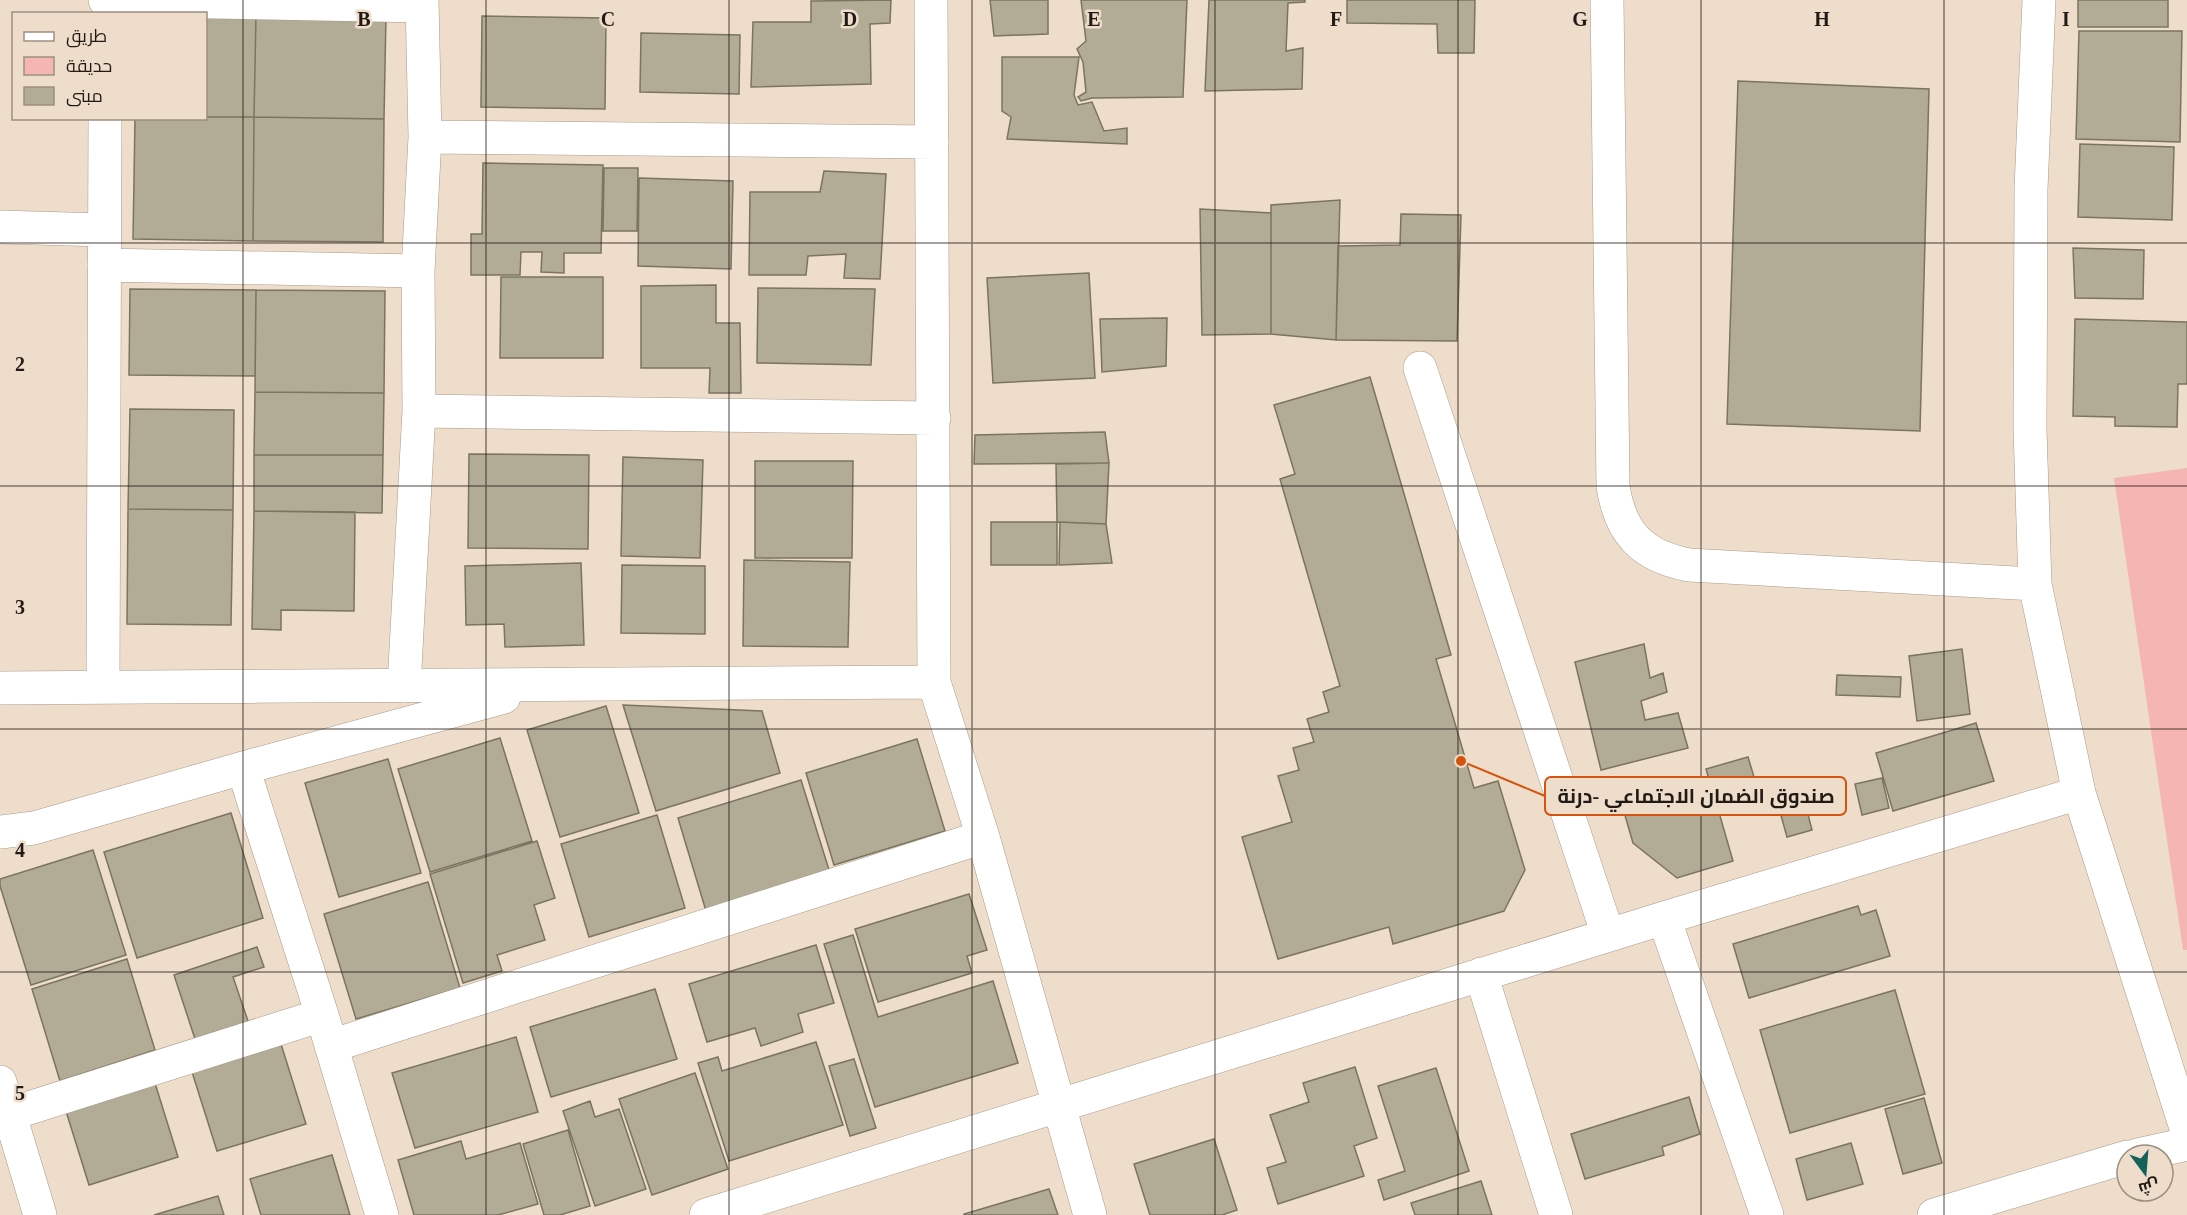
<svg xmlns="http://www.w3.org/2000/svg" width="2187" height="1215" viewBox="0 0 2187 1215" font-family="'Times New Roman',Cairo,serif">
	<style>
		.green { fill: #f5b6b3 }
		.building { fill: #b2ab96; stroke: #7b7460; stroke-width: 1.5 }
		.lines { fill: none; stroke-linecap: round; stroke-linejoin: round }
		.minor-casing { stroke: #aa9a89; stroke-width: 34 }
		.minor { stroke: #fff; stroke-width: 33 }
		.grid { fill: none; stroke: #221b15; stroke-width: 1.5; stroke-opacity: 0.55 }
		.grid-label { font-size: 20px; text-anchor: middle; font-weight: bold; fill: #221b15; stroke: #eeddcb; stroke-width: 5; stroke-linejoin: round; paint-order: stroke }
		.leader { fill: none; stroke: #d4530d; stroke-width: 2 }
		.callout-dot { fill: #d4530d; stroke: #eeddcb; stroke-width: 2 }
		.callout { fill: #eeddcb; stroke: #d4530d; stroke-width: 2 }
		.callout-label { font-size: 20px; text-anchor: middle; font-weight: bold; fill: #221b15 }
	</style>
	<rect width="100%" height="100%" fill="#eeddcb"/>
	<path class="green" d="M2187,468v482h-4l-69,-472z"/>
	<path class="building" d="M891,0l-1,23 -20,1 1,60 -120,3 2,-65h58v-21z
		M990,0h58v34l-54,2z
		M1081,0h106l-4,97 -91,1 -11,3 -3,-4 8,-5 -3,-30 -6,-13 9,-8z
		M1209,0h96v2l-17,1 -2,48 17,-3 -1,41 -97,2z
		M1347,0h128l-1,53h-36l-1,-29 -90,-1z
		M2078,0h90v27h-90z
		M206,14h50l-2,103h-48z
		M256,14l130,2 -2,103 -130,-2z
		M482,16l124,2 -1,91 -124,-2z
		M2079,31h103l-2,111 -104,-3z
		M641,33l99,2 -1,59 -99,-2z
		M1002,57h77l-5,38 4,10 14,-3 12,29 23,-3v16l-120,-5 4,-22 -9,-6z
		M1738,81l191,8 -9,342 -193,-7z
		M206,117h48l-1,124 -120,-2 2,-121h71z
		M254,117l130,2 -1,123 -130,-1z
		M2080,144l94,3 -2,73 -94,-3z
		M483,163l120,2 -2,88h-37v20l-23,-1 1,-20h-21l-1,23h-49v-41h11z
		M604,168h34l-1,63h-34z
		M824,171l62,3 -6,105 -36,-1 2,-24 -38,2 -2,19h-57l1,-83h70z
		M639,178l94,3 -2,88 -93,-3z
		M1340,200l-4,140 -65,-6v-129z
		M1200,209l71,4v121l-69,1z
		M1401,214l60,1 -4,126 -121,-1 2,-94 62,-1z
		M2073,248l71,2 -1,49 -68,-1z
		M1089,273l6,105 -102,5 -6,-105z
		M501,277h102v81h-103z
		M716,285v38h24l1,70h-32l1,-25h-69v-82z
		M758,288l117,1 -4,76 -114,-2z
		M130,289l126,1 -1,86 -126,-1z
		M256,290l129,1 -1,102 -129,-1z
		M1167,318l-1,48 -64,6 -2,-53z
		M2075,319l112,3v62h-9l-1,43 -62,-1v-9l-42,-1z
		M1370,377l81,278 -15,4 38,129 24,-7 27,89 -21,41 -111,33 -4,-17 -111,32 -36,-122 50,-15 -14,-46 21,-6 -6,-22 21,-6 -7,-23 22,-7 -6,-20 17,-6 -60,-207 15,-5 -21,-69z
		M255,392l129,1 -1,62h-129z
		M130,409l104,1 -1,100 -105,-1z
		M1105,432l4,31 -135,1 1,-29z
		M469,454l120,1 -1,94 -120,-1z
		M254,455h129l-1,58 -128,-2z
		M623,457l80,3 -3,98 -79,-2z
		M755,461h98l-1,97h-97z
		M1109,463l-3,61 -49,-2 -1,-58z
		M128,509l105,1 -2,115 -104,-1z
		M254,511l101,1 -1,99 -73,-1v20l-29,-1z
		M991,522h66v43h-66z
		M1060,522l46,2 6,39 -53,2z
		M744,560l106,2 -2,85 -105,-1z
		M581,563l3,82 -79,2 -1,-23 -38,1 -1,-59z
		M622,565l83,1v68l-84,-1z
		M1644,644l6,34 13,-5 4,19 -26,9 4,19 33,-7 10,35 -87,22 -26,-108z
		M1962,649l8,65 -53,7 -8,-65z
		M1837,675l64,2 -1,20 -64,-2z
		M623,705l139,6 18,62 -124,38z
		M606,706l33,107 -79,24 -33,-107z
		M1976,723l18,58 -101,30 -17,-58z
		M500,738l32,103 -102,31 -32,-103z
		M917,739l28,92 -111,34 -28,-92z
		M1748,757l12,40 -42,12 15,52 -56,17 -44,-35 -9,-31 87,-26 -5,-17z
		M388,759l33,114 -82,24 -34,-114z
		M1882,778l7,30 -27,7 -7,-31z
		M801,780l29,93 -124,38 -28,-93z
		M1801,787l11,43 -25,7 -12,-43z
		M231,813l32,105 -126,40 -33,-106z
		M657,815l28,93 -96,29 -28,-93z
		M537,841l18,57 -21,7 11,35 -48,15 5,16 -39,12 -33,-109z
		M93,850l33,105 -95,30 -31,-99v-7z
		M428,882l32,106 -104,31 -32,-105z
		M969,894l18,56 -20,6 5,17 -94,29 -23,-73z
		M1858,906l3,9 15,-5 14,46 -141,42 -16,-54z
		M853,935l25,82 115,-36 25,82 -143,44 -51,-163z
		M816,945l18,58 -36,11 5,18 -42,14 -6,-18 -48,14 -18,-58z
		M257,947l7,20 -31,10 16,47 -53,18 -22,-67z
		M127,959l28,91 -95,31 -28,-92z
		M655,989l22,70 -126,38 -21,-70z
		M1895,990l30,104 -135,39 -30,-103z
		M516,1037l22,75 -123,36 -23,-75z
		M816,1042l27,83 -114,36 -31,-98 20,-6 4,14z
		M281,1044l25,80 -89,27 -25,-79z
		M854,1059l22,69 -26,8 -21,-70z
		M1355,1067l22,71 -23,8 10,30 -86,28 -11,-36 19,-6 -16,-47 39,-13 -6,-19z
		M1436,1068l33,103 -85,29 -6,-20 27,-9 -27,-85z
		M695,1073l33,96 -76,26 -33,-96z
		M154,1080l24,77 -89,28 -24,-77z
		M1689,1097l11,37 -38,13 2,8 -79,24 -14,-45z
		M1924,1098l18,65 -39,11 -18,-65z
		M590,1101l5,16 24,-8 27,80 -51,17 -32,-95z
		M568,1130l22,76 -30,9h-16l-21,-71z
		M1214,1139l23,71 -15,5h-72l-16,-51z
		M461,1141l5,18 54,-16 18,61 -40,11h-84l-16,-55z
		M1851,1143l12,41 -56,16 -11,-41z
		M332,1155l18,60h-89l-11,-36z
		M1481,1181l11,34h-77l-4,-12z
		M1049,1189l9,26h-94v-1z
		M218,1196l6,19h-70z"/>
	<g class="lines">
		<g class="minor-casing">
			<path id="minor" d="M105,0l317,6
				M931,0l3,682 49,155 107,378
				M1607,0l6,486c7,47 29,70 76,79l346,19
				M2039,0l-8,189 -1,240 5,155 44,209
				M425,137l507,5
				M0,227l104,3
				M104,265l314,6
				M1420,368l188,567
				M419,411l515,7
				M404,686l15,-275 -1,-140 7,-134 -3,-137
				M103,687l2,-569
				M0,688l934,-6
				M243,768l79,247 60,200
				M0,832l34,-4 209,-60 261,-71
				M1664,918l103,297
				M1481,974l75,241
				M331,1046l652,-209
				M0,1082l40,133
				M10,1114l312,-99
				M2137,1155l50,-11
				M706,1215l958,-297 415,-125 108,338
				M1934,1215l193,-58"/>
		</g>
		<use href="#minor" class="minor"/>
	</g>
	<path class="grid" d="M243,0v1215M486,0v1215M729,0v1215M972,0v1215M1215,0v1215M1458,0v1215M1701,0v1215M1944,0v1215M0,243h2187M0,486h2187M0,729h2187M0,972h2187"/>
	<g class="grid-label">
		<text x="364" y="26">B</text>
		<text x="608" y="26">C</text>
		<text x="850" y="26">D</text>
		<text x="1094" y="26">E</text>
		<text x="1336" y="26">F</text>
		<text x="1580" y="26">G</text>
		<text x="1822" y="26">H</text>
		<text x="2066" y="26">I</text>
		<text x="20" y="371">2</text>
		<text x="20" y="614">3</text>
		<text x="20" y="857">4</text>
		<text x="20" y="1100">5</text>
	</g>
	<path class="leader" d="M1461 761L1545 796"/>
	<circle class="callout-dot" cx="1461" cy="761" r="6"/>
	<rect class="callout" x="1545" y="777" width="301" height="38" rx="6"/>
	<g class="callout-label">
		<text x="1696" y="803">صندوق الضمان الاجتماعي -درنة</text>
	</g>
	<rect x="12" y="12" width="195" height="108" fill="#eeddcb" stroke="#9c8f82" stroke-width="1.5"/>
	<rect x="24" y="32" width="30" height="9" fill="#ffffff" stroke="#9c8f82" stroke-width="1.5"/>
	<text x="66" y="42" font-size="18" fill="#221b15">طريق</text>
	<rect x="24" y="57" width="30" height="18" fill="#f5b6b3" stroke="#9c8f82" stroke-width="1.5"/>
	<text x="66" y="72" font-size="18" fill="#221b15">حديقة</text>
	<rect x="24" y="87" width="30" height="18" fill="#b2ab96" stroke="#9c8f82" stroke-width="1.5"/>
	<text x="66" y="102" font-size="18" fill="#221b15">مبنى</text>
	<g transform="translate(2145 1173) rotate(164)"><circle r="28" fill="#eeddcb" stroke="#9c8f82" stroke-width="1.5"/>
	<path d="M0-4.5L10 22L0 15L-10 22Z" fill="#15625b"/>
	<text y="-9" font-size="16" font-weight="bold" text-anchor="middle" fill="#221b15">ش</text>
	</g>
</svg>
